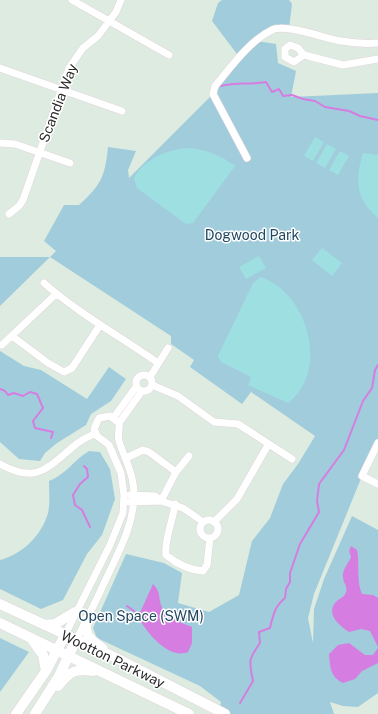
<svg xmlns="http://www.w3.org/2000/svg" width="378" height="714" viewBox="0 0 378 714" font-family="'Public Sans',sans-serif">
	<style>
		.green { fill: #a1ccdc }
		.pitch { fill: #9edfe2 }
		.water { fill: #d57de1 }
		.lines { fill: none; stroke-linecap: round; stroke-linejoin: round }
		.stream { stroke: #d57de1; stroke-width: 2 }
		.street-casing { stroke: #e2d4dc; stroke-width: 8 }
		.secondary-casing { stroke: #e2d4dc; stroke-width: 11 }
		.street { stroke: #fff; stroke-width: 7 }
		.secondary { stroke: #fff; stroke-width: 10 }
		.labels { text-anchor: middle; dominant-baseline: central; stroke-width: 3; stroke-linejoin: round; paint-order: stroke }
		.street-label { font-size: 14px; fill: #2b2b2b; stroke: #fff }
		.park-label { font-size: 14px; fill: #224760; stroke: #fff }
	</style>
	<rect width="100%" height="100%" fill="#deebe1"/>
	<path class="green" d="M222,0h67l3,4 -3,25h-16l-16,12 19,3 2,19 18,8 -5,26 87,-4v350l-16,33 -48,118 -6,24 5,25 1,-34 10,-30 28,-63 26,14v163l-20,14 -15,-1 -13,-4 4,12h-109l-6,-3 2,-9 -21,-16 -103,-48 -4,-10 33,-74 38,9 18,10 -4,30 31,9 30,-17 13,-54 18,-23 13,-34 15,-20 17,-28 -64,-44 -9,12 -52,-37 4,-7 -23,-16v-8l-121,-79 -50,49v-49h50l6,-6 -12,-10 20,-36h15c22,-20 26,-28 29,-58l28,4 -8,19 1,8 84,-84 27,-36 -28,-37 6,-18z
		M0,351l24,15 17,4 46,29 22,-32 17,12 -15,22 -20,13 -5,11 -29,18 -12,10 -5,8 -21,-2 -19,-17z
		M89,451l11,1 10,17 5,30 -13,36 -15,19 -24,46 -22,9 -41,-20v-29c20,-5 38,-21 46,-41 5,-11 3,-26 3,-38 15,-5 26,-22 40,-30z
		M0,638l29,14 -29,40z"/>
	<path class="pitch" d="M315,137l9,5 -11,19 -9,-5z
		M327,144l9,5 -11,19 -9,-5z
		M189,148c19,2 31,7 46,18l-42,57 -7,1 -49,-36 -3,-10c10,-19 34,-29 55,-30z
		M340,151l9,5 -11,19 -9,-5z
		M363,153l15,2v63c-23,-20 -23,-38 -15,-65z
		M322,248l20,15 -10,13 -20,-16z
		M259,256l7,12 -20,11 -7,-12z
		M261,277c47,16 69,94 27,126l-40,-18 3,-8 -30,-15 -3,-6 35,-73z"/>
	<path class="water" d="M351,546l6,4c3,14 -1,31 5,44l11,1 5,3v49l-8,-16 -9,-2 -12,3c-9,-6 -26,-19 -11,-32 3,-2 7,-4 8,-8 2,-6 -3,-9 -3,-15 -1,-7 5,-13 8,-20l-2,-6z
		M153,584c8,9 5,10 8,21 4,13 19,17 31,22v16l-4,9c-19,8 -41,-19 -50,-35z
		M349,643l16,12h8l5,-7v15l-16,8 -7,8 -12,4c-13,-6 -13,-17 -14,-29l9,-9z"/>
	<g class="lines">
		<path class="stream" d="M221,86c15,-4 30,-1 45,-4l6,10 7,-3 4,7 9,-1 11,4 12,2 10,6 24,4 11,5 18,4
			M0,389l5,2 3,4 6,-2 9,3 7,-4 7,2 6,14 -10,13 2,7 18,4 -2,6
			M84,466l3,3 1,8 -8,7 -7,11 2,10 7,5 8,17
			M127,606l11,8h3
			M240,703l13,-22c-4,-20 -5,-21 7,-38l-1,-11 11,-4c3,-13 5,-22 15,-30l1,-9 4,-7v-9l10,-29 19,-32 -2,-11 2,-17 25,-34 19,-49 9,-13 3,-18 3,-5"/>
		<g class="street-casing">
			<path id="street" d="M72,0l97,55
				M304,55l-10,7 -9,-5v-8l5,-4 8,3 6,7 39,10 35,-6
				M0,68l122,43
				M0,143l15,1 55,19
				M247,158l-34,-64 2,-8c16,-19 34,-45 57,-56 12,-7 55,9 69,11 12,2 25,3 37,2
				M9,214l10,-8 4,-6 46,-132 14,-20 15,-12 18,-24 5,-12
				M44,283c35,31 76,53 114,80
				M12,336l36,27 16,9 8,-4 28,-43
				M2,345l54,-51
				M136 383a8 8 0 1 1 16 0a8 8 0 1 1-16 0Z
				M150,377l18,-29
				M152,385l26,11 36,26 24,2 54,35
				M114,417l22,-30
				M119,423l23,-32
				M378,443l-16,33 16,8
				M126,458l17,-8 6,2 27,20
				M0,464c37,20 46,5 74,-18 6,-6 14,-9 22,-13
				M130,495l25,1 6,5 22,7 20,14
				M161,501l15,-29 13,-16
				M129,502l32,-1
				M175,504c-2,17 -11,36 -9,51 11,9 22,15 37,16l4,-6 3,-27
				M200 529a9 9 0 1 1 18 0a9 9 0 1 1-18 0Z
				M214,522l23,-23 31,-54
				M65,635l45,-90 13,-32 1,-18 -3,-22 -12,-28 -12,-9 -3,-7 5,-11 11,-2 9,7c1,7 -2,12 0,18 6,19 16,35 15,56 -1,29 -15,54 -27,80 -10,21 -20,43 -31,63"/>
		</g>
		<g class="secondary-casing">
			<path id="secondary" d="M0,604l114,53 111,57
				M86,620c-2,17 5,19 17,29
				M0,623l189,91
				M44,625l11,-1 20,-12
				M31,638l12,17 3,16
				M58,686c12,-14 16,-18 35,-15
				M16,714l30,-43 19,-36
				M35,714l24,-38 17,-36"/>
		</g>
		<use href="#street" class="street"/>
		<use href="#secondary" class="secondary"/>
	</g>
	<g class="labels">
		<g class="street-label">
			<text transform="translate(58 103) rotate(-69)">Scandia Way</text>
			<text transform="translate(113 659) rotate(26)">Wootton Parkway</text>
		</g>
		<g class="park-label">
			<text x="252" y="235">Dogwood Park</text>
			<text x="141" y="616">Open Space (SWM)</text>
		</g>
	</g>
</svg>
